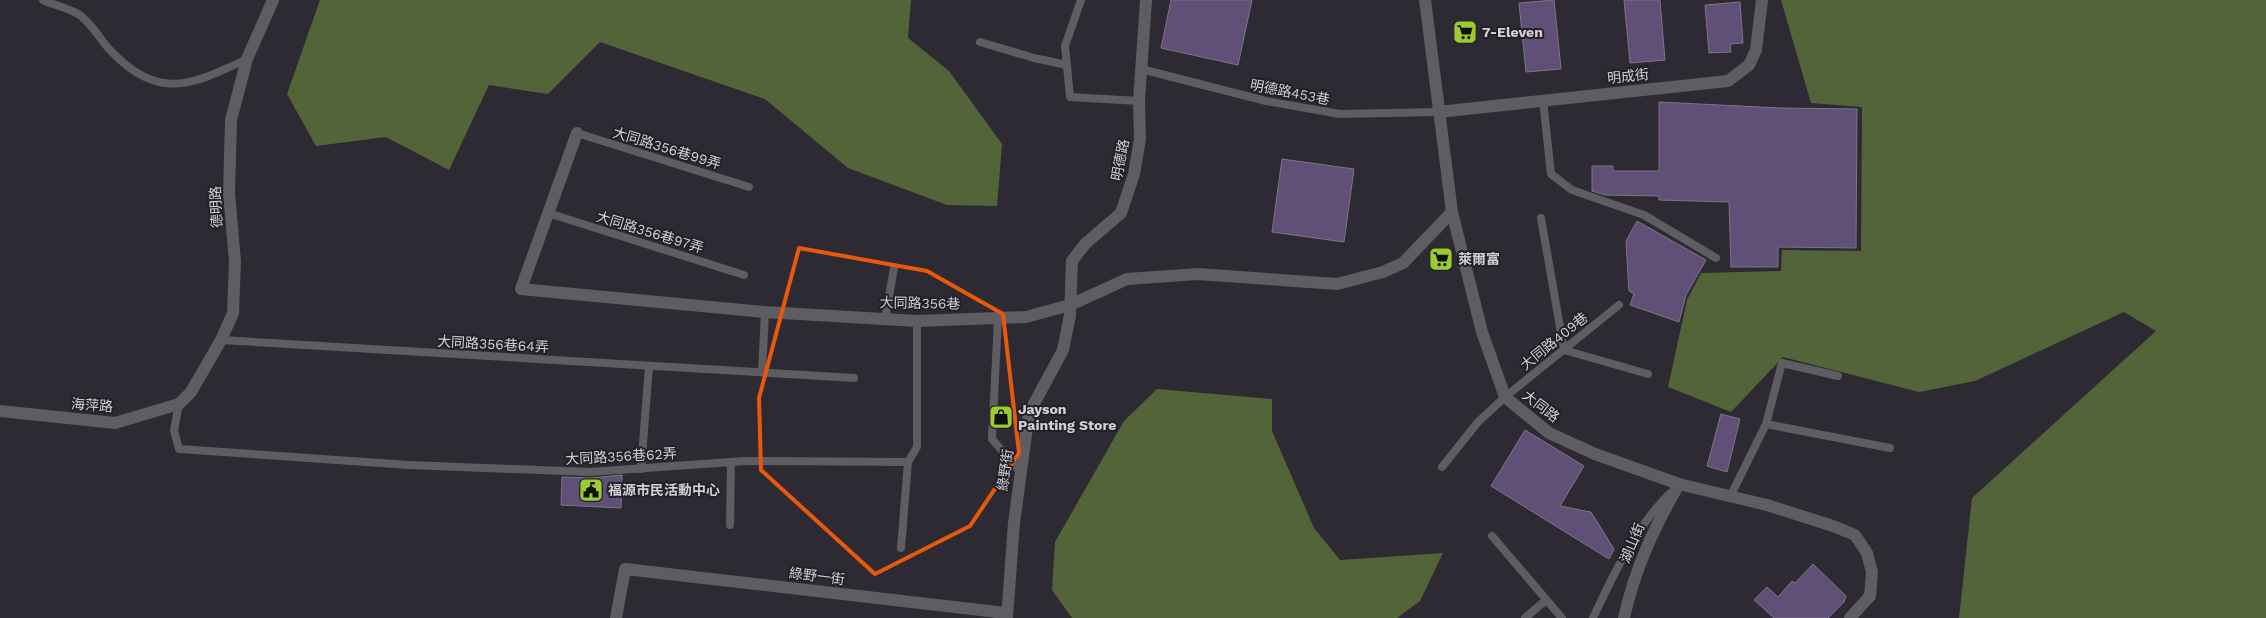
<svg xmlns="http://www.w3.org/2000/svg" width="2266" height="618" viewBox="0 0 2266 618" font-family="'Work Sans','Noto Sans TC',sans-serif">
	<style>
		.forest { fill: #546439 }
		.building { fill: #605078; stroke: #7b7782 }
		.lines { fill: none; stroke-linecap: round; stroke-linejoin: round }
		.service { stroke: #5e5d61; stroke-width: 8 }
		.minor { stroke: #5e5d61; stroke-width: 12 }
		.tertiary { stroke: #5e5d61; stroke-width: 12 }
		.marked { fill: none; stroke: #e8590c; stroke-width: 4; stroke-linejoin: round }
		.labels { text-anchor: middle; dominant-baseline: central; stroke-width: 4; stroke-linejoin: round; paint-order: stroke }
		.poi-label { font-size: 14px; font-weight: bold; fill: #d2d0d6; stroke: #232029; text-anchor: start }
		.street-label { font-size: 14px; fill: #d2d0d6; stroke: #232029 }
	</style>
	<rect width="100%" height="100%" fill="#2d2a33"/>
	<path class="forest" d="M320,0h591l-3,38 41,33 53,73 -5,62 -50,-1 -99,-37 -83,-69 -165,-57 -52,52 -59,-9 -40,85 -63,-33 -70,9 -29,-52z
		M1781,0h485v618h-307l13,-120 184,-167 -32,-19 -149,69 -56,11 -136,-35 -52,55 -63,-25 19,-87 14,-27 80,-2 1,-21 79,1 1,-144 -51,-4z
		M1157,389l115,10v32l42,97 26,32 103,-7 -23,48 -23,17h-325l-20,-28 3,-48 69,-121z"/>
	<path class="building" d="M1171,0h81l-14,65 -77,-17z
		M1554,0l7,69 -35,3 -7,-69z
		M1624,0h36l5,60 -35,3z
		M1740,2l3,41 -13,1 1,8 -22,1 -4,-48z
		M1659,102l121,6 77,1 -1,139 -78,-1v20h-47l-2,-65 -70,-2v-4l-54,-1 -13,-4v-25h21v5h46z
		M1282,159l72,10 -10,73 -72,-10z
		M1637,221l69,39 -20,35 -7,27 -49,-17 4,-11 -5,-3 -3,-50z
		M1721,414l19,5 -13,53 -20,-6z
		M1525,430l59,36 -24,40 31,6 23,37 -5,10 -118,-73z
		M622,475l-1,33 -60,-3 1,-28 28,1z
		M1813,564l33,32 -2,6 -16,16h-54l-20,-18 13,-13 11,10 14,-16 3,2z"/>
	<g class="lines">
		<path class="service" d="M43,0c11,5 25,8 35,14 12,7 22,25 31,35 49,52 81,37 138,10
			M1081,0l-16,46 5,51 69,4
			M980,42l54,16 33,7
			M1141,69l125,32 74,13 98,-2
			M1543,100l8,74 21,16 72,25 72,43
			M577,133l172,54
			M548,213l196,62
			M1541,218l23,132 84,24
			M998,318l-6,121 28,33
			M885,319l9,-51
			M221,340l633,38
			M762,372l3,-60
			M179,404l-5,26 5,19 230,16 181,7 155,-11 163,1 9,-15v-126
			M1766,424l124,24
			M1442,467l36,-45 27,-25 114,-92
			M641,469l8,-103
			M1731,495l35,-71 16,-61 56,13
			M730,525l1,-63
			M1492,536l70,82
			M901,548l7,-86
			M1525,618l21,-18
			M1593,618c21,-45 41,-88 76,-124"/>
		<path class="minor" d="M1438,112l290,-31 21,-16 7,-15 6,-50
			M577,133l-56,156 244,23 152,9 109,-4 44,-12 57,-26 71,-5 139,10 46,-12 20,-9 49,-51
			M0,411l115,12 64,-19 12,-12 30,-52 12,-27 2,-52 -6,-68 2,-73 16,-61 26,-59
			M616,618l9,-49 381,44
			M1007,618l7,-95 15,-110 34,-63 7,-35 2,-54 13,-17 36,-31 13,-39 6,-35 -1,-38 7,-101
			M1624,618c11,-50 30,-90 55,-134"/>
		<path class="tertiary" d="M1425,0l27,212 30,120 23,65 44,36 46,21 84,30 88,21 66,21 22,9 12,18 5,19 -2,24 -20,22"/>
	</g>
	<path class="marked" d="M799,248l128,23 76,43 16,139 -49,73 -95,48 -114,-104 -2,-72z"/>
	<defs>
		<g id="supermarket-square" transform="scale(1.25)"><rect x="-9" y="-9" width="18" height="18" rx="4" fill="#9cca31" stroke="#232029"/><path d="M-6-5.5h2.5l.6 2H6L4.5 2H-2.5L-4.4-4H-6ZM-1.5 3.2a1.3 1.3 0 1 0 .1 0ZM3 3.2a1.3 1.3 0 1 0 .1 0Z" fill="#111"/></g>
		<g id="shop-square" transform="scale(1.25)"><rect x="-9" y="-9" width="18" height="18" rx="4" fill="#9cca31" stroke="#232029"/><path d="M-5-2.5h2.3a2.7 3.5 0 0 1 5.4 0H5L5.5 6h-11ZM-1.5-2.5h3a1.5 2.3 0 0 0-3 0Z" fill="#111"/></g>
		<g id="civic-square" transform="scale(1.25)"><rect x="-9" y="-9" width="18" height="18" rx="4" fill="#9cca31" stroke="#232029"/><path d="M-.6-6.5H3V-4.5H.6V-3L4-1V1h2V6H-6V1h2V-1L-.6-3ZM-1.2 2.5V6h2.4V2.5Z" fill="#111"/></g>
	</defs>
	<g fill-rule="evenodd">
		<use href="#supermarket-square" x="1465" y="32"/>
		<use href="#supermarket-square" x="1441" y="259"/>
		<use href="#shop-square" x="1001" y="417"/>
		<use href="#civic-square" x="591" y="490"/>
	</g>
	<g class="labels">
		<g class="poi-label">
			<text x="1482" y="32">7-Eleven</text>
			<text x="1458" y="259">萊爾富</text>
			<text x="1018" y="409">Jayson<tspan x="1018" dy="16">Painting Store</tspan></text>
			<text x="608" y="490">福源市民活動中心</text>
		</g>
		<g class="street-label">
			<text transform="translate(1628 76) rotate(-6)">明成街</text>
			<text transform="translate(1290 92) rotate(11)">明德路453巷</text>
			<text transform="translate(667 148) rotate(17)">大同路356巷99弄</text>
			<text transform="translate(1120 160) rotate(-79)">明德路</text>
			<text transform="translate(216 207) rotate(-93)">德明路</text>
			<text transform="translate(650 232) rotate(17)">大同路356巷97弄</text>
			<text transform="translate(920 303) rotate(1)">大同路356巷</text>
			<text transform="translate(1554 341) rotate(-39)">大同路409巷</text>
			<text transform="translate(493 344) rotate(3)">大同路356巷64弄</text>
			<text transform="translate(92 405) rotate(4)">海萍路</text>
			<text transform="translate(1541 406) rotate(38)">大同路</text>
			<text transform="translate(621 456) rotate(-3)">大同路356巷62弄</text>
			<text transform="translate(1005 470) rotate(-82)">綠野街</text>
			<text transform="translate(1632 543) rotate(-67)">湖山街</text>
			<text transform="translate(817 576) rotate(7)">綠野一街</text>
		</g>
	</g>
</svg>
